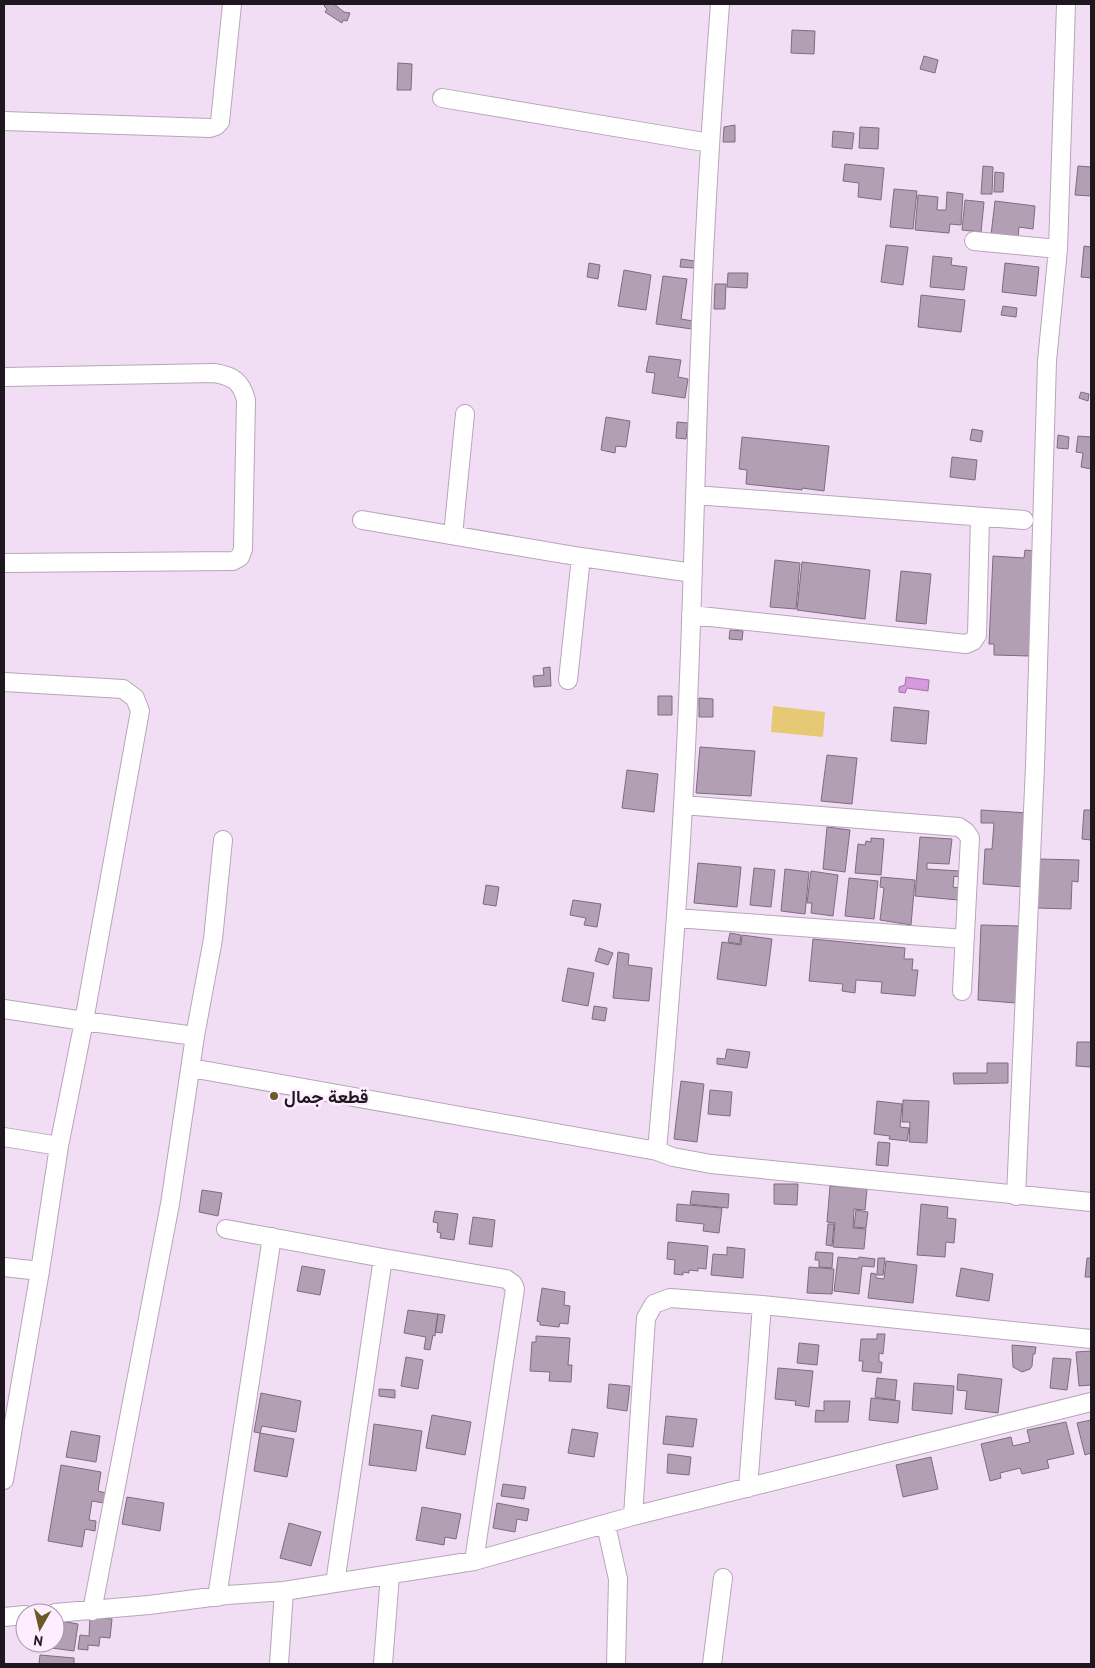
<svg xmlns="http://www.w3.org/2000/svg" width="1095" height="1668" viewBox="0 0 1095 1668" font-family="'PT Sans',Vazirmatn,sans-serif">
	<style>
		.green { fill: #e7c975 }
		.water { fill: #d699dd; stroke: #9f72a4 }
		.building { fill: #b29fb4; stroke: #7d6c7f }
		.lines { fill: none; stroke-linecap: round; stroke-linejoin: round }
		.minor-casing { stroke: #b8a5ba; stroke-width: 20 }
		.minor { stroke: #fff; stroke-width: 18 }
		.poi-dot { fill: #6b5a28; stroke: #fdedff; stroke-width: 2 }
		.labels { text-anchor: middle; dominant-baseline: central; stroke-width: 5; stroke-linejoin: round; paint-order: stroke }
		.poi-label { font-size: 18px; font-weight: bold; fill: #1e171f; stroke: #fdedff; text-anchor: start }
	</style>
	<rect width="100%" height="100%" fill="#f2def4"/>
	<path class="green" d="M773,706l52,6 -2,25 -52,-5z"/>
	<path class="water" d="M906,677l23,3 -1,11 -21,-3 -2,5 -6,-1v-5l6,-2z"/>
	<path class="building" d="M326,4h8l10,8 6,1 -3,8 -4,-1 -1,3 -17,-11 2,-3 -3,-3z
		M792,30l23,1 -1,23 -23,-1z
		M924,56l14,4 -3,13 -15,-4z
		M398,63l14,1 -1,26h-14z
		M735,125v17h-12l1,-15z
		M860,127l19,1 -1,21 -19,-1z
		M833,131l21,2 -2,16 -20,-2z
		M845,164l39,4 -3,32 -23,-3 1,-14 -16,-2z
		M983,166l10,1 -1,27h-11z
		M1078,166l13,1v29l-16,-1z
		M995,172l9,1 -1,19h-9z
		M894,189l23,2 -4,38 -23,-2z
		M947,192l16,2 -2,31 -11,-1 -1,9 -34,-3 3,-35 20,2 -1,13h9z
		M965,200l19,2 -3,30 -19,-2z
		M995,201l40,5 -2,23 -14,-2 -1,11 -27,-3z
		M886,245l22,2 -5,38 -22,-3z
		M1084,246l7,1v31l-10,-1z
		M933,256l19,2 -1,7 16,2 -3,23 -34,-3z
		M681,259l14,2 -1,7 -14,-1z
		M589,263l11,2 -2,14 -11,-2z
		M1005,263l34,4 -3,29 -34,-4z
		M624,270l27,5 -5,35 -28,-4z
		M728,273h20l-1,15 -20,-1z
		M663,276l24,3 -6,40 12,2 -1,8 -36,-5z
		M715,284h11l-1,25h-11z
		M921,295l44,5 -4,32 -43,-5z
		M1003,306l14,2 -1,9 -15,-2z
		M649,356l32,4 -3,17 10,2 -3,19 -33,-5 3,-20 -9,-1z
		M1081,392l8,2 -1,7 -9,-3z
		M606,417l24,4 -4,26 -10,-1 -1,7 -14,-3z
		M677,422l11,1 -2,16 -10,-1z
		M972,429l11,2 -2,11 -11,-2z
		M1058,435l11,2 -1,12 -11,-1z
		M1078,436l13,1v32l-10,-2 2,-14 -7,-1z
		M742,437l87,9 -5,45 -22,-3v2l-56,-6 1,-14 -8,-1z
		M952,457l25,3 -2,20 -25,-3z
		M1025,550l11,1 -6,105 -36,-1v-11h-5l4,-88 31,2z
		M775,560l25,3 -4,46 -26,-2z
		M802,562l68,8 -5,49 -68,-9z
		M901,571l30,3 -5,50 -30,-3z
		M730,630l13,1 -1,9 -13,-1z
		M550,667l1,19 -17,1 -1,-11 11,-1 -1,-7z
		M658,696h14v19h-14z
		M699,698l14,1v18h-14z
		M894,707l35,4 -3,33 -35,-3z
		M700,747l55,4 -4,45 -55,-3z
		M827,755l30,3 -5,46 -31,-3z
		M627,770l31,4 -4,38 -32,-4z
		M981,810l47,3 -4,74 -41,-3 2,-35h7l2,-26h-13z
		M1084,810h7v30l-9,-1z
		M827,827l23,3 -5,42 -22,-3z
		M920,837l32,2 -3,25 -22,-1v6l32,2v6l-5,-1 -1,11 6,1 -1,12 -43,-4z
		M871,838l13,1 -3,36 -26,-2 3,-29 7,1 1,-4 5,1z
		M1039,859l40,1 -1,22 -6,-1 -1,28 -34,-1z
		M698,863l43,4 -4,40 -43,-4z
		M754,868l21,2 -4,37 -21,-2z
		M785,869l24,3 -4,42 -24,-3z
		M811,871l27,4 -5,41 -22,-3 1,-10h-5z
		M881,877l34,3 -4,45 -31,-5 4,-32 -4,-1z
		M849,878l29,3 -4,38 -29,-3z
		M486,885l13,2 -3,19 -13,-2z
		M573,900l28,4 -4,23 -13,-2 2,-7 -16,-3z
		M981,925l40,1 -5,77 -38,-3z
		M730,933l11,2 -1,9 -12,-2z
		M742,935l30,4 -6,47 -49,-7 5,-37 19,3z
		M813,939l92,9 -1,11h9l-1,11h6l-3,26 -34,-3 1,-11 -26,-2 -1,13 -13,-2 1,-7 -34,-3z
		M599,948l14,5 -5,12 -13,-4z
		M618,952l11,2 -1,11 24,3 -3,33 -36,-3z
		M568,968l26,5 -6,33 -26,-5z
		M594,1006l13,2 -2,13 -13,-2z
		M1077,1042h14v25l-15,-1z
		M727,1049l23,3 -3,16 -30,-4v-6l8,1z
		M987,1063h21v20l-54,1 -1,-11h34z
		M681,1081l23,3 -7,58 -23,-3z
		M710,1090l22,2 -2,24 -22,-2z
		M903,1100l26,1 -2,42 -18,-1 1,-20h-8z
		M877,1101l25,3 -2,23 9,1 -2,13 -18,-2 1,-3 -16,-2z
		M878,1142l12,1 -2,23 -12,-1z
		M774,1184h24l-1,21 -23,-1z
		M830,1186l37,3 -2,21 -11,-1 -1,19 13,1 -2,20 -31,-2 2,-24 -8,-1z
		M202,1190l20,3 -4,23 -19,-4z
		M692,1191l37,3 -1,14 -38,-4z
		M677,1204l45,4 -3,25 -16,-2 1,-7 -28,-3z
		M921,1204l27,3 -1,11 9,1 -2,24 -8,-1 -1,15 -28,-2z
		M856,1210l12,2 -2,16 -12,-1z
		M435,1211l23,3 -4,26 -14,-2 1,-5 -4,-1 1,-9 -5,-1z
		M473,1217l22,3 -3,27 -23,-3z
		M828,1224h6l-2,22 -6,-1z
		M668,1242l40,4 -2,23 -8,-1v3l-9,-1v3l-6,-1v3l-9,-1 1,-14 -8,-1z
		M727,1247l18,2 -2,29 -32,-3 2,-21 14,1z
		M816,1252l17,1 -1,15 -13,-1v-7h-4z
		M838,1257l20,2 1,-2 16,2 -1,8 -12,-1 -3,28 -25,-3z
		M878,1258h7l-2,17h-6z
		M1087,1258h4v19h-6z
		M886,1261l31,4 -4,38 -45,-5 3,-25 5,1v4l8,1z
		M302,1266l23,4 -5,25 -23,-4z
		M809,1267l25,2 -2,25 -25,-1z
		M961,1268l32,6 -4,27 -33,-5z
		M542,1288l23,4 -1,13 6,1 -2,18 -8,-1 -1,4 -19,-2v-3l-3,-1z
		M408,1310l30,4 -3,22 -2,-1 -3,15 -6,-1 2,-12 -22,-4z
		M438,1314l7,1 -3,18 -7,-1z
		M877,1334h8l-2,20 -4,-1v9h3l-1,11 -19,-2 1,-10h-4l2,-22h16z
		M536,1336l34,2 -2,27h4l-1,17 -22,-1 1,-9 -20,-1 2,-29h4z
		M799,1343l20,2 -2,20 -20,-2z
		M1012,1345l24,2 -1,7h-2l-1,12 -2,3 -8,3 -9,-5z
		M1091,1351v34l-12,1 -3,-34z
		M406,1357l17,3 -5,29 -17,-3z
		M1053,1358l18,1 -4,31 -17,-2z
		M778,1368l35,3 -4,36 -14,-2 1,-4 -21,-2z
		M958,1374l44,5 -4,34 -33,-4 2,-18 -10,-1z
		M877,1378l20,2 -2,20 -20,-3z
		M914,1383l40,3 -2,28 -40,-4z
		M609,1384l21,2 -3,25 -20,-3z
		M379,1389l16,1v8l-16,-2z
		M261,1393l40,8 -5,31 -34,-6 -2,7 -6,-1z
		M871,1398l29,3 -2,22 -29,-3z
		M824,1401h26l-2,21h-33l1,-12 8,1z
		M432,1415l39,7 -6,33 -39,-7z
		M666,1416l31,3 -4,28 -30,-3z
		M1091,1420v33l-6,2 -8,-32z
		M1066,1422l8,32 -27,6 2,8 -27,6 -2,-6 -20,5 1,5 -11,3 -9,-37 30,-7 2,9 17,-4 -3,-12z
		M374,1424l48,7 -6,40 -47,-6z
		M572,1429l26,4 -4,24 -26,-4z
		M71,1431l29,5 -4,26 -30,-5z
		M260,1433l34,6 -7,38 -33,-6z
		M668,1454l23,3 -2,18 -22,-2z
		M931,1457l7,32 -35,8 -7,-32z
		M61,1465l40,7 -3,19 8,2 -2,10 -12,-2 -3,19 7,1 -1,10 -10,-2 -3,18 -34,-6z
		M503,1484l23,3 -2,12 -23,-3z
		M127,1497l37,6 -4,28 -38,-7z
		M497,1503l32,6 -2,12 -10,-2 -2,13 -22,-4z
		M422,1507l39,7 -5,25 -11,-2 -1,8 -28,-5z
		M289,1523l32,9 -10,34 -31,-8z
		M90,1617l22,2 -2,19 -10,-1 -1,9 -11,-1v5l-10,-1 2,-14 9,1z
		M55,1620l23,4 -4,27 -30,-4 1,-4h10z
		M40,1655l34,3v6h-35z"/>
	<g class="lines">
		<g class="minor-casing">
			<path id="minor" d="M442,98l268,45
				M4,121l206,7 6,-2 4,-4 12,-118
				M974,241l84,8
				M4,377l210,-4c19,3 27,8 32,27l-3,149 -3,8 -7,4 -229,2
				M695,495l329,25
				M362,520l219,37 112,16
				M453,535l12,-121
				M691,615l275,29 7,-3 4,-6 3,-118
				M568,680l13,-123
				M4,682l119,7 12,9 5,13 -56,310 -25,125 -19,125 -36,209
				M683,805l276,22 7,5 4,6 -8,153
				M676,918l289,21
				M4,1009l80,12 111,15
				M191,1068l466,83 16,6 38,7 380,38
				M4,1137l55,9
				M657,1151c10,-115 20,-230 26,-346 9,-151 11,-304 17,-455 4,-116 11,-231 20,-346
				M1016,1196l19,-430 12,-405 11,-112 8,-245
				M226,1229l157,29 123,21 7,5 2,5 -41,272
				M4,1267l36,4
				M748,1488l14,-183
				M633,1516l13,-198 8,-14 16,-6 92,7 329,34
				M606,1525l12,54 -2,85
				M335,1583l48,-325
				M217,1597l55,-360
				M92,1611l78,-407 25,-168 18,-97 10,-99
				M55,1613l94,-8 78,-10 57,-4 190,-30 159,-45 458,-114
				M4,1617l21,-2
				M279,1664l5,-73
				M383,1664l7,-89
				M712,1664l11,-86"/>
		</g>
		<use href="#minor" class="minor"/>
	</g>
	<circle class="poi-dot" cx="274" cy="1096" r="5"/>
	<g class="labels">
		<g class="poi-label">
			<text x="284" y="1096">قطعة جمال</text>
		</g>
	</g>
	<rect width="1095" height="1668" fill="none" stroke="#1e171f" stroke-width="10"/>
	<g transform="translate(40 1628) rotate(188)"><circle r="24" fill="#fdedff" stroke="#a497a5"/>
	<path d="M0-4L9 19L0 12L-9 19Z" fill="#6b5a28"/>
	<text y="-8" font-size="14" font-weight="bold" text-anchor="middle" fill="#1e171f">N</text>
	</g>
</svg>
